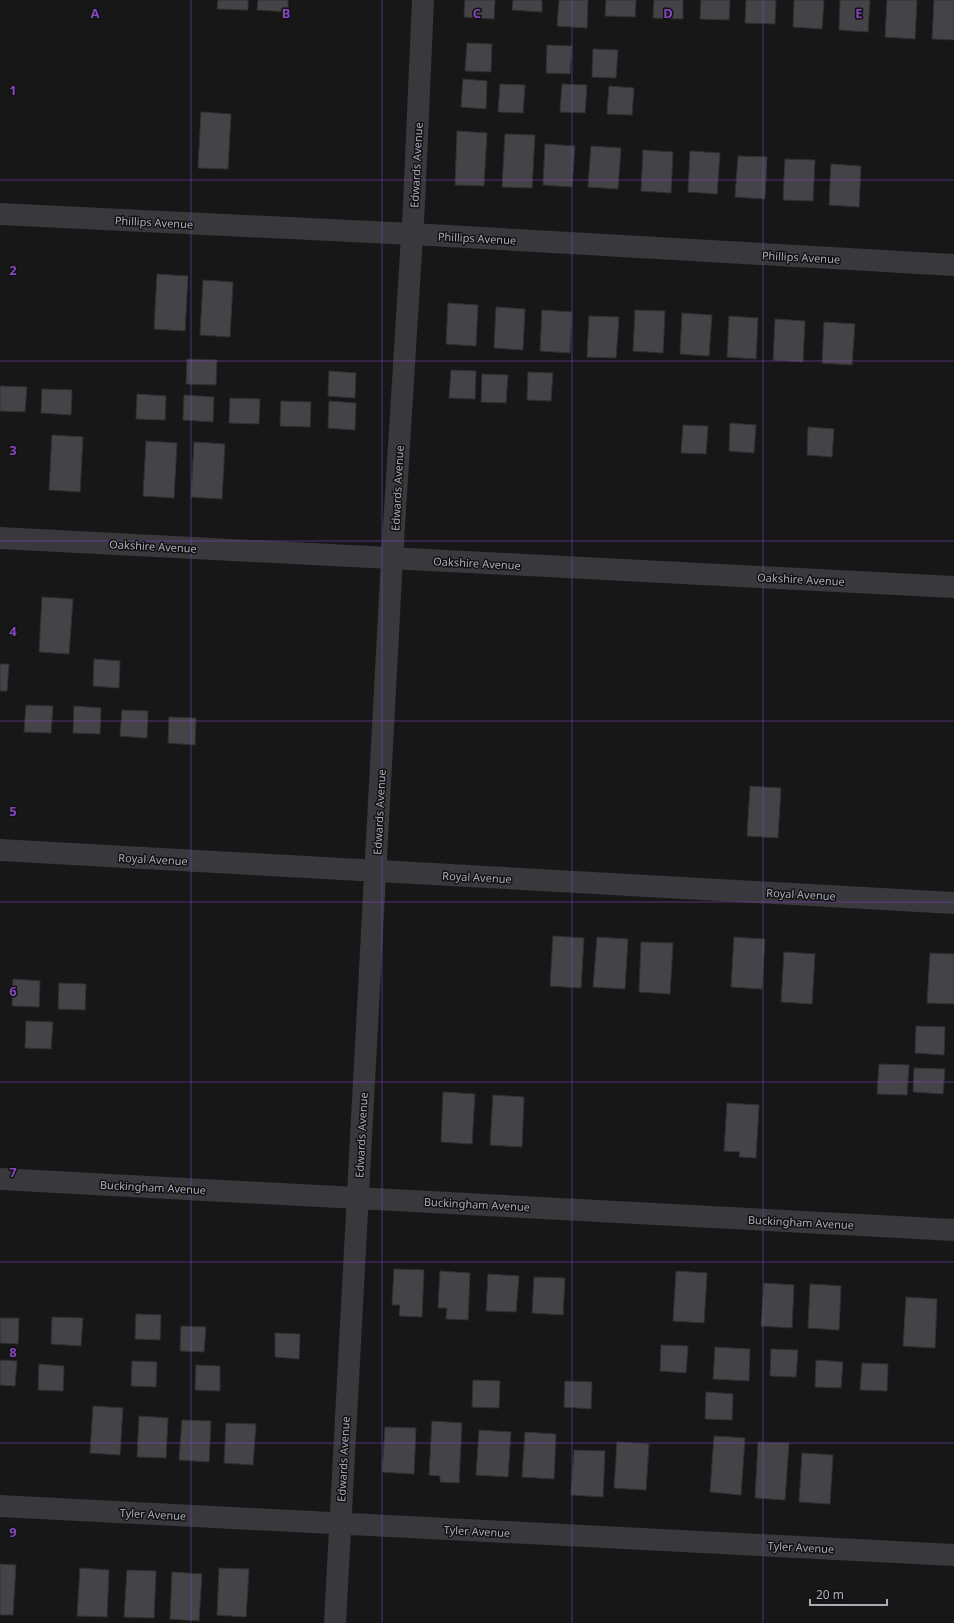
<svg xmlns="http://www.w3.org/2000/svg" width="954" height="1623" viewBox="0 0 954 1623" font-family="'Noto Sans',sans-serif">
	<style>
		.building { fill: #444448; stroke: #313134 }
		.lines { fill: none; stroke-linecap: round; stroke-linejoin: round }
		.minor { stroke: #38383d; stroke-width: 22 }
		.grid { fill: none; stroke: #8446be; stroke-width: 1; stroke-opacity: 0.55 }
		.labels { text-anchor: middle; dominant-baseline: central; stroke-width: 3; stroke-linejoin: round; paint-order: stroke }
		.street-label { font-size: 11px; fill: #aaacb8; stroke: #121213 }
		.grid-label { font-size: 13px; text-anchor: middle; font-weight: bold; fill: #8446be; stroke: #121213; stroke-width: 3; stroke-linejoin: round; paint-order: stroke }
	</style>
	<rect width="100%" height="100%" fill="#171718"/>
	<path class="building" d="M218,0h30v10l-31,-1z
		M258,0h30v12l-31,-2z
		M465,0h30l-1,19 -30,-2z
		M513,0h29v12l-30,-2z
		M559,0h29l-1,28 -30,-2z
		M606,0h30l-1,17 -30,-1z
		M654,0h29v19l-30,-1z
		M701,0h29l-1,20 -29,-1z
		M746,0h30l-1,24 -30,-1z
		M794,0h30l-2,29 -29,-2z
		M840,0h30l-2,32 -29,-2z
		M887,0h30l-2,39 -30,-2z
		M934,0h20v40l-22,-1z
		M467,43l25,1 -1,28 -26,-1z
		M547,45l25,1 -2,28 -24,-1z
		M593,49l25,1 -2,28 -24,-1z
		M463,79l24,2 -1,28 -25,-2z
		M500,84l25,1 -2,28 -25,-1z
		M562,84l25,1 -2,28 -25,-1z
		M609,86l25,2 -2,27 -25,-1z
		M201,112l30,2 -3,55 -30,-1z
		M457,131l30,2 -3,53 -29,-1z
		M505,134l30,1 -3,53 -30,-1z
		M545,144l30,2 -3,41 -29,-2z
		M591,146l30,2 -3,41 -30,-2z
		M643,150l30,2 -2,41 -30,-2z
		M690,151l30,2 -3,41 -29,-2z
		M738,156l29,1 -2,42 -30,-2z
		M785,159l30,1 -2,41 -30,-1z
		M831,164l30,2 -2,41 -30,-2z
		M157,274l31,2 -3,55 -31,-2z
		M203,280l30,2 -3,55 -30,-2z
		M448,303l30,2 -2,41 -30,-2z
		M496,307l29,2 -2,41 -29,-2z
		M542,310l30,2 -2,41 -30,-2z
		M635,310l30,1 -2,42 -30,-2z
		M682,313l30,2 -3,41 -29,-2z
		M589,316l30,1 -3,41 -29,-1z
		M729,316l29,2 -2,41 -29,-2z
		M775,319l30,2 -2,41 -30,-2z
		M824,322l31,2 -3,41 -30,-2z
		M187,359l30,1 -1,25 -30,-1z
		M451,370l25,1 -1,28 -26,-1z
		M329,371l27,2 -1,25 -27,-2z
		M528,372l25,1 -2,28 -24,-1z
		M482,374l26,1 -2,28 -25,-1z
		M0,386l27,1 -2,25 -25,-1z
		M42,389l30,1 -1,25 -30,-2z
		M137,394l29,2 -1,24 -29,-1z
		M184,395l30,2 -1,25 -30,-2z
		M230,398l30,1 -1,25 -30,-1z
		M281,401l30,1 -1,25 -30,-1z
		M329,401l27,2 -1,27 -27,-2z
		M730,423l26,2 -2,28 -25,-2z
		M683,425l25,1 -2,28 -25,-1z
		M808,427l26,2 -2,28 -25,-2z
		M52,435l31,2 -3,55 -31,-2z
		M146,441l31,2 -3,55 -31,-2z
		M194,442l31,2 -3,55 -31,-2z
		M42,597l31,2 -4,55 -30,-2z
		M94,659l26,2 -1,27 -26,-2z
		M0,664h9l-2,27h-7z
		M26,705l27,1 -2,27 -27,-1z
		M74,706l27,2 -1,26 -27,-1z
		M122,710l26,1 -1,27 -27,-2z
		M169,717l27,1 -1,27 -27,-2z
		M750,786l31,2 -3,50 -31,-2z
		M553,936l31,2 -3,50 -31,-2z
		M597,937l31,2 -3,50 -32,-2z
		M734,937l31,2 -3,50 -31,-2z
		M641,942l32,1 -3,51 -31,-2z
		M784,952l31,2 -3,50 -31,-2z
		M930,953l24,1v50l-27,-1z
		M13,979l27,2 -1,26 -27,-1z
		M59,983l27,1 -1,26 -27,-1z
		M26,1021l27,1 -2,27 -26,-1z
		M916,1026l29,1 -1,28 -29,-2z
		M879,1064l30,1 -2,30 -30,-1z
		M914,1068l31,1 -2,25 -30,-2z
		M443,1092l32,2 -3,50 -31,-2z
		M493,1095l31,2 -2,50 -32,-2z
		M727,1103l32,2 -3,53 -17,-1 1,-5 -16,-1z
		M394,1269l30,1 -2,47 -23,-1 1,-11h-8z
		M440,1271l30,2 -2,47 -22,-1 1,-11h-9z
		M676,1271l31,2 -3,50 -31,-2z
		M488,1274l31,2 -3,36 -30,-1z
		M534,1277l31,1 -2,37 -31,-2z
		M764,1283l30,2 -2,43 -31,-2z
		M810,1284l31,2 -2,44 -31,-2z
		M906,1297l31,2 -2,49 -32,-2z
		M136,1314l25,1 -1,25 -25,-1z
		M52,1317l31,1 -2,28 -30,-2z
		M0,1318h19l-1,26 -18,-1z
		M181,1326l25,1 -2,25 -24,-1z
		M275,1333l25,1 -1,25 -24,-2z
		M661,1345l27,1 -2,27 -26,-2z
		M715,1347l35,2 -1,32 -36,-2z
		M771,1349l27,1 -2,27 -26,-1z
		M0,1360l17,1 -2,25 -15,-1z
		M816,1360l27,2 -2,26 -26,-1z
		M132,1361l25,1 -1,25 -25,-1z
		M862,1363l26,1 -1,27 -27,-1z
		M39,1364l25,2 -1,25 -25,-1z
		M196,1365l24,1v25l-25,-1z
		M473,1380l27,1 -1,27 -27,-1z
		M565,1381l27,1 -1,27 -27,-2z
		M706,1392l27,2 -1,26 -27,-1z
		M93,1406l30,2 -3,47 -30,-2z
		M139,1416l29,2 -2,40 -29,-1z
		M182,1420l29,1 -2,41 -30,-2z
		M432,1421l30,2 -3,60 -19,-1v-6l-11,-1z
		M226,1423l30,1 -3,41 -29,-2z
		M385,1427l31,1 -2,46 -32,-2z
		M479,1430l32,2 -3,45 -32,-2z
		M525,1432l31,2 -2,45 -32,-2z
		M714,1436l31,2 -4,57 -31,-3z
		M617,1442l32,2 -3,46 -32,-2z
		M758,1442l31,1 -4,57 -30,-2z
		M574,1450l31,1 -2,46 -32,-2z
		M802,1453l31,2 -3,49 -31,-2z
		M0,1564l16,1 -3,50h-13z
		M80,1568l29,2 -2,47 -30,-1z
		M219,1568l30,1 -3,48 -29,-2z
		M127,1570l29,1 -2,47 -30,-1z
		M172,1572l30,2 -3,47 -29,-2z"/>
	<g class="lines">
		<path class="minor" d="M0,214l412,20 542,31
			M0,538l954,49
			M0,850l954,53
			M0,1179l954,51
			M0,1506l954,49
			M335,1623l57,-1064 22,-355 9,-204"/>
	</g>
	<path class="grid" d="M191,0v1623M382,0v1623M572,0v1623M763,0v1623M0,180h954M0,361h954M0,541h954M0,721h954M0,902h954M0,1082h954M0,1262h954M0,1443h954"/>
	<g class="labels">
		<g class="street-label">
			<text transform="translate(416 165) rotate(-87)">Edwards Avenue</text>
			<text transform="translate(154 222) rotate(3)">Phillips Avenue</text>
			<text transform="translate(477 238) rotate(3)">Phillips Avenue</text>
			<text transform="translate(801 257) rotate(3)">Phillips Avenue</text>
			<text transform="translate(397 488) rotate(-87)">Edwards Avenue</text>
			<text transform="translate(153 546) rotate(3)">Oakshire Avenue</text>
			<text transform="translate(477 563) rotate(3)">Oakshire Avenue</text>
			<text transform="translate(801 579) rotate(3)">Oakshire Avenue</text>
			<text transform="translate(379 812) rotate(-87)">Edwards Avenue</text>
			<text transform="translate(153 859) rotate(3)">Royal Avenue</text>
			<text transform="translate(477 877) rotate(3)">Royal Avenue</text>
			<text transform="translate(801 894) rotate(3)">Royal Avenue</text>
			<text transform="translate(361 1135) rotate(-87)">Edwards Avenue</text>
			<text transform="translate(153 1187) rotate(3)">Buckingham Avenue</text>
			<text transform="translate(477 1204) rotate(3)">Buckingham Avenue</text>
			<text transform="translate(801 1222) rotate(3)">Buckingham Avenue</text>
			<text transform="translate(343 1459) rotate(-87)">Edwards Avenue</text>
			<text transform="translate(153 1514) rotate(3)">Tyler Avenue</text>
			<text transform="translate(477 1531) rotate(3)">Tyler Avenue</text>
			<text transform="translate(801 1547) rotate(3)">Tyler Avenue</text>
		</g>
	</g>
	<g class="grid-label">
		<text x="95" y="18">A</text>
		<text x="286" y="18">B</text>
		<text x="477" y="18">C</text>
		<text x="668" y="18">D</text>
		<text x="859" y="18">E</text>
		<text x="13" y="95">1</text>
		<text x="13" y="275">2</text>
		<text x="13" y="455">3</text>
		<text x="13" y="636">4</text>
		<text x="13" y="816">5</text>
		<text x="13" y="996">6</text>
		<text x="13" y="1177">7</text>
		<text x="13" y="1357">8</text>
		<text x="13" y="1537">9</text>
	</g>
	<path d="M810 1599v6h77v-6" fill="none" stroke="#aaacb8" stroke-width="2"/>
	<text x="816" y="1599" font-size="12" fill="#aaacb8" stroke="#121213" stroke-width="3" paint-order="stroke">20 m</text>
</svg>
